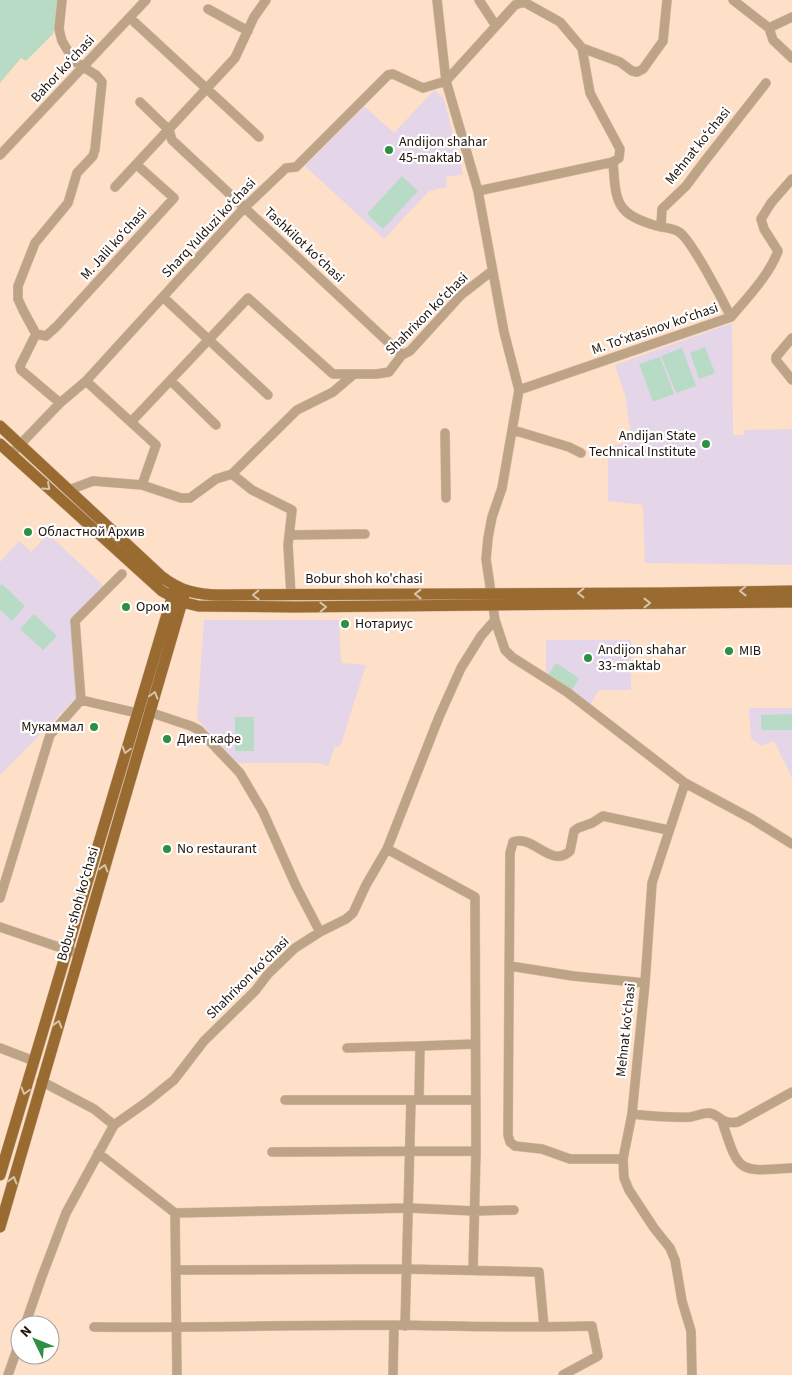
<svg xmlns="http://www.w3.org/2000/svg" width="792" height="1375" viewBox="0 0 792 1375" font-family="'Source Sans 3',sans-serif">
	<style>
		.education { fill: #e5d5e8 }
		.green { fill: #b8dbc6 }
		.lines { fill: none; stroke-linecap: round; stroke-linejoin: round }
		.minor-casing { stroke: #d6bba6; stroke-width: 10 }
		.major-casing { stroke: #d6bba6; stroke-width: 12 }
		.minor { stroke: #bea487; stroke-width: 9 }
		.major { stroke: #9a6b30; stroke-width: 11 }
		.oneway { stroke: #d7c4ac }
		.poi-dot { fill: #2e9044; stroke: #fff; stroke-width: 2 }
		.labels { text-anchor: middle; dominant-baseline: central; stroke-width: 4.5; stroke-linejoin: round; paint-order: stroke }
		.street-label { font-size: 14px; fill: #20150d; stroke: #fff }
		.poi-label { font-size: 14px; fill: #20150d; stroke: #fff; text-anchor: start }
	</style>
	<rect width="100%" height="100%" fill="#fedfc7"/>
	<path class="education" d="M434,90l10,9 19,75 -17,3 1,10 -18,4 -45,48 -79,-73 59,-60 30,27z
		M732,323l1,112h11v-5l48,-1v136l-147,-2 -2,-58 -35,-4v-54l24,-6 -7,-46 -10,-30z
		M48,534l58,54 -32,34 6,72 -80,81v-213l19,-21 12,11z
		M204,620h135l2,43 25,2 -26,82 -5,-1 -7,20 -10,-3h-81l-40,-44z
		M546,640h85v50h-32l-9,15 -44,-30z
		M749,708h43v69l-18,-36 -13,5 -10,-8z"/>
	<path class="green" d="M0,0h60l-7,34 -27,27 -5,-3 -21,25z
		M402,176l16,15 -35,38 -16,-15z
		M705,347l10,26 -16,6 -9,-26z
		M682,348l14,38 -20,7 -15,-37z
		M660,357l14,37 -21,8 -14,-38z
		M2,584l23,22 -13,15 -12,-11v-24z
		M34,614l23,22 -14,14 -23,-21z
		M556,663l23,15 -7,12 -24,-15z
		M792,714v16h-31v-15z
		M235,717h19v34h-19z"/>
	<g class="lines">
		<g class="minor-casing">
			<path id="minor" d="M437,0l9,81 32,110 26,141 15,58 -17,98 -10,29 -4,21 -2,21 9,61 10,30 7,7 55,35 118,91 -33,100 -7,100 -13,131 -9,45 1,19 5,12 25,38 16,20 5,12 7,41 9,30 1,44
				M479,0l17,26
				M733,0l36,28 23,-11
				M208,9l40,22
				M130,18l129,119
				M769,28l4,12 19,18
				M582,48l38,14 12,9 5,1 6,-3 20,-28 4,-41
				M140,102l29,28 3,10 230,215
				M0,155l146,-155
				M115,187l120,-129 19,-41 12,-17
				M478,191l135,-29
				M661,227l1,-18 24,-23 18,-24 62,-79
				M163,297l105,98
				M731,317c16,-19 39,-43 47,-66l-14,-22 -3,-10 10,-16 21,-24
				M36,334l10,2 11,-10 117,-128 -37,-33
				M792,338l-16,19v3l16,20
				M86,381l70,64 -14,40
				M171,381l45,44
				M519,390l212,-73
				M60,403l-39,-33 -1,-4 16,-32 -13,-24 -5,-11v-13l17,-43 33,-40 9,-30 16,-17 2,-7 7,-67 -6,-7 -22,-14 -12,-20 -3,-12 3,-29
				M131,422l117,-124 85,76h21
				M513,430l56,17 12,6
				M445,433l1,65
				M11,454l49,-51 26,-22 158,-173 42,-40 10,-1 92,-92 5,-1 30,14 23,-7 69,-76 9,-3 36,20 22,26 8,45 30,56 -1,9 -6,4c3,40 2,52 44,64 7,2 17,2 22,6 12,7 44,69 52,85
				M232,474l20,16 40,20 -4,35 3,50
				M69,490l24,-9 49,4 39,13h9l26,-19 16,-5 65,-64 36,-18 21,-18h23l12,-2 13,-17 8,-4 51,-56 31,-24
				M290,535l75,-1
				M81,700l-6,-79 47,-47
				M81,700l56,13
				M149,712l42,14 8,4 41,43 23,39 33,74 24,46
				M685,783l67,36 40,25
				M387,849l88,48 1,254 -3,119
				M0,898l50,-163 31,-35
				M0,927l79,27
				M510,966l63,10 72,7
				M0,1048l34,13
				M347,1048l73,-2
				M41,1081l53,28 20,16
				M285,1100h191
				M419,1100l1,-54 55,-2
				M632,1114c19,2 39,4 58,3 6,-1 13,-4 19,-4 11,1 11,12 29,9l54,-30
				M722,1121c17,52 15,51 70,47
				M272,1152l204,-1
				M98,1153l77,60
				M623,1159h-53l-28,-10 -27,-3 -5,-4 -2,-7 2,-282 3,-11c20,-8 38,27 57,9l4,-20 4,-3 14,-5 11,-7 65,14
				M177,1270l230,-1 132,3 5,55
				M25,1325l16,-46 25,-66 48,-88 34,-24 26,-21 30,-39 51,-50 13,-17 27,-26 25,-16 26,-13 7,-6 13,-28 21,-36 52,-132 22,-49 20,-32 14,-16
				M405,1326l6,-226
				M94,1327c100,1 200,-2 300,-2 66,1 132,3 198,1l6,30 -35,19
				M8,1375l12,-34
				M177,1375l-2,-162 234,-5 65,3 40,-1
				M393,1375l1,-50"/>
		</g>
		<g class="major-casing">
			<path id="major" d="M0,426l161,150c19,15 36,19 60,19l439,-2 132,-2
				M0,444l162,147 20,11 16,4 97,1 497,-5
				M0,1175l174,-584
				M0,1227l184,-632"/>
		</g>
		<use href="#minor" class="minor"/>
		<use href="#major" class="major"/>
	</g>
	<defs><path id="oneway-chevron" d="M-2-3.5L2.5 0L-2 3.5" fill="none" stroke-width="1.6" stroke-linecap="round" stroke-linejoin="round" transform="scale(1.25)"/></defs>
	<g class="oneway">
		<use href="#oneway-chevron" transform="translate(47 487) rotate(42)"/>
		<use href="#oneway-chevron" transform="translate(743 591) rotate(179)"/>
		<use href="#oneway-chevron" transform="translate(581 593) rotate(180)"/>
		<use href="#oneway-chevron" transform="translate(418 594) rotate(180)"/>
		<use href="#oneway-chevron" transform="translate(256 595) rotate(179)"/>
		<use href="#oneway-chevron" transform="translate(647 603)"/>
		<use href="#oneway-chevron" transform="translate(323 607) rotate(-1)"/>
		<use href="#oneway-chevron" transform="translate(154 695) rotate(-74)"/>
		<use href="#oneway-chevron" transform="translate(126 750) rotate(106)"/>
		<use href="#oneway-chevron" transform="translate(104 868) rotate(-74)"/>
		<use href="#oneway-chevron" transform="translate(58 1024) rotate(-73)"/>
		<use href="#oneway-chevron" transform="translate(25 1091) rotate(106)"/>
		<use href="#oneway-chevron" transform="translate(13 1180) rotate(-74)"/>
	</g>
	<g class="poi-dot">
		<circle cx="389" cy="150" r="5"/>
		<circle cx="706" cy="444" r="5"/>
		<circle cx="28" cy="532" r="5"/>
		<circle cx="126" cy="607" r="5"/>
		<circle cx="345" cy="624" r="5"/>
		<circle cx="729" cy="651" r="5"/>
		<circle cx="588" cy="658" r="5"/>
		<circle cx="94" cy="727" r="5"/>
		<circle cx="167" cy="739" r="5"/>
		<circle cx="167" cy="849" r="5"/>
	</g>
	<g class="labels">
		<g class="street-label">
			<text transform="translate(63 69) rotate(-47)">Bahor koʻchasi</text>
			<text transform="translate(698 146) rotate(-51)">Mehnat koʻchasi</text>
			<text transform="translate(209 228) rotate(-47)">Sharq Yulduzi koʻchasi</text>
			<text transform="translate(114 244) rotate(-48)">M. Jalil koʻchasi</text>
			<text transform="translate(304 245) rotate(43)">Tashkilot koʻchasi</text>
			<text transform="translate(427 314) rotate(-45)">Shahrixon koʻchasi</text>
			<text transform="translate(655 329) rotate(-19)">M. Toʻxtasinov koʻchasi</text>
			<text x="364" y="579">Bobur shoh ko'chasi</text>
			<text transform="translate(78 904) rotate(-74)">Bobur shoh koʻchasi</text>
			<text transform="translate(248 978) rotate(-45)">Shahrixon koʻchasi</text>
			<text transform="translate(626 1030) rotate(-84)">Mehnat koʻchasi</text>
		</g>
		<g class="poi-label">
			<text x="399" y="142">Andijon shahar<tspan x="399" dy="16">45-maktab</tspan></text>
			<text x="696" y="436" text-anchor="end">Andijan State<tspan x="696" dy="16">Technical Institute</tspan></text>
			<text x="38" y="532">Областной Архив</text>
			<text x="136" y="607">Ором</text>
			<text x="355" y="624">Нотариус</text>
			<text x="598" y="650">Andijon shahar<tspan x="598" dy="16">33-maktab</tspan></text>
			<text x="739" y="651">MIB</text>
			<text x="84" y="727" text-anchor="end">Мукаммал</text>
			<text x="177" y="739">Диет кафе</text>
			<text x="177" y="849">No restaurant</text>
		</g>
	</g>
	<g transform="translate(35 1340) rotate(313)"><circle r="24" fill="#ffffff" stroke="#a6a19e"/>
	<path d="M0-4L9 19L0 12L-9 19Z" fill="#2e9044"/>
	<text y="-8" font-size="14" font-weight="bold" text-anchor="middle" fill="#20150d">N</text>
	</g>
</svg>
